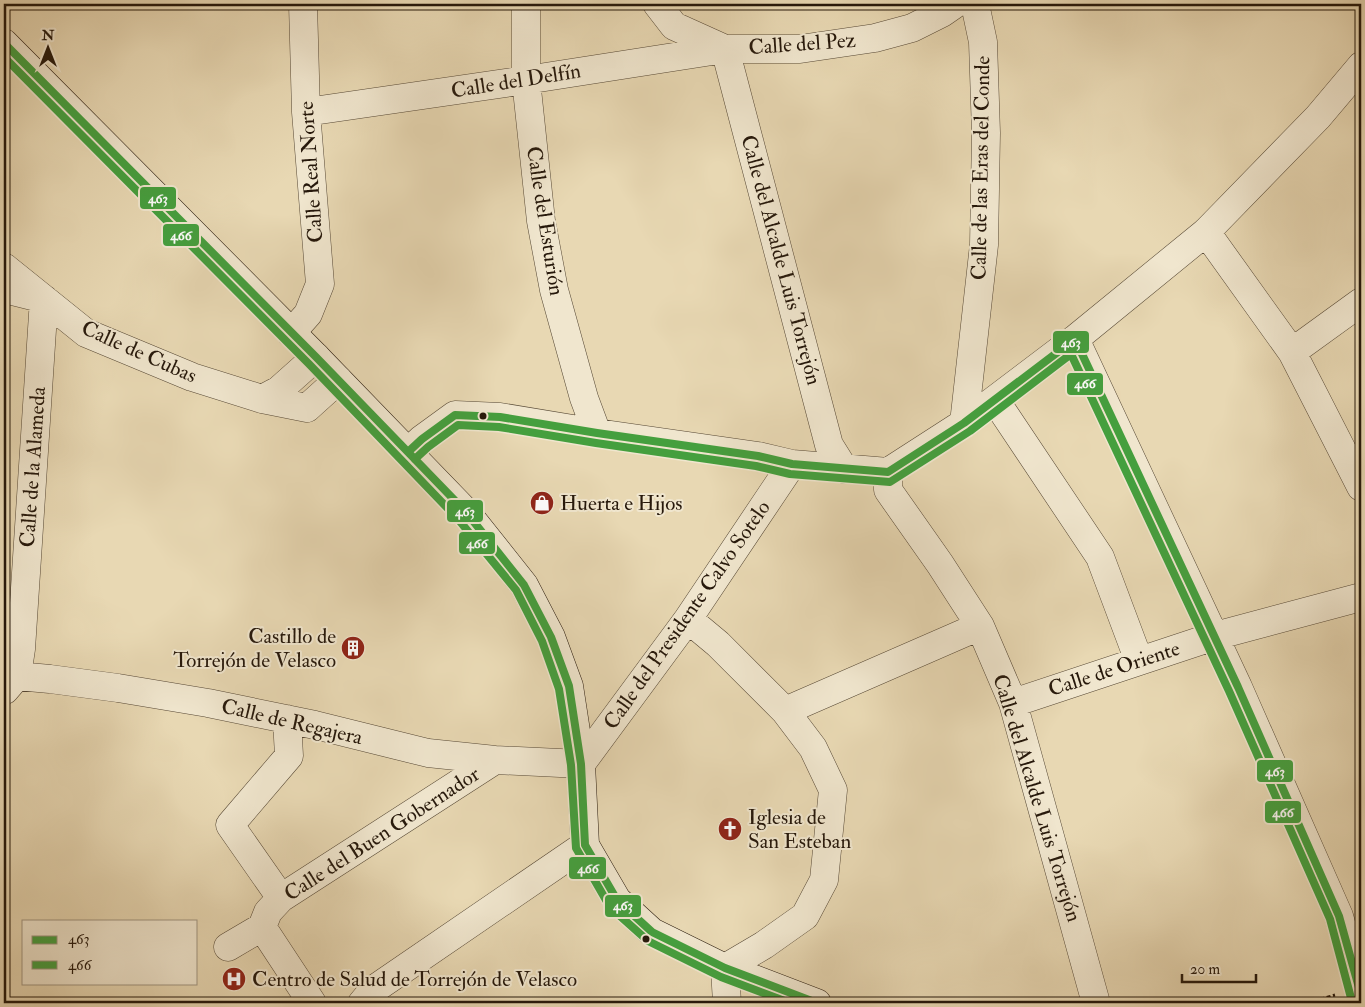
<svg xmlns="http://www.w3.org/2000/svg" width="1365" height="1007" viewBox="0 0 1365 1007" font-family="'IM FELL Double Pica',serif">
	<style>
		.lines { fill: none; stroke-linecap: round; stroke-linejoin: round }
		.street-casing { stroke: #564835; stroke-width: 29 }
		.secondary-casing { stroke: #26180b; stroke-width: 29 }
		.path { stroke: #26180b; stroke-width: 3; stroke-dasharray: 4 2.5; stroke-linecap: butt }
		.street { stroke: #f0e6ce; stroke-width: 28 }
		.secondary { stroke: #f0e6ce; stroke-width: 28 }
		.bus-1-casing { stroke: #f0e6ce; stroke-width: 11 }
		.bus-2-casing { stroke: #f0e6ce; stroke-width: 11 }
		.bus-1 { stroke: #459f3e; stroke-width: 8 }
		.bus-2 { stroke: #459f3e; stroke-width: 8 }
		.bus-dot { fill: #26180b; stroke: #f0e6ce; stroke-width: 2 }
		.labels { text-anchor: middle; dominant-baseline: central; stroke-width: 4; stroke-linejoin: round; paint-order: stroke }
		.street-label { font-size: 21px; fill: #26180b; stroke: #f0e6ce }
		.poi-label { font-size: 21px; fill: #26180b; stroke: #f0e6ce; text-anchor: start }
		.line-badge { stroke: #f0e6ce; stroke-width: 2 }
		.badge-label { font-size: 14px; text-anchor: middle; font-weight: bold; fill: #fff }
	</style>
	<rect width="100%" height="100%" fill="#e8d8b3"/>
	<filter id="stains"><feTurbulence type="fractalNoise" baseFrequency=".004" numOctaves="4"/><feColorMatrix values="0 0 0 0 .2 0 0 0 0 .09 0 0 0 0 .02 0 0 0 .5 -.17"/></filter>
	<radialGradient id="worn" r=".72"><stop offset=".6" stop-color="#630" stop-opacity="0"/><stop offset="1" stop-color="#630" stop-opacity=".3"/></radialGradient>
	<g class="lines">
		<g class="street-casing">
			<path id="street" d="M526,4v76l15,141 13,69 30,108 13,35
				M657,4l17,22 51,23h75l75,-11 37,-10 30,-15 13,-9
				M306,112l220,-32 199,-31 104,396 15,24
				M1206,232l86,120 69,135
				M4,267l82,66 106,44 70,22 45,9 31,-28
				M4,289l40,10 -23,350 -4,27 -12,14
				M291,333l17,-19 12,-30 -14,-172 -3,-108
				M1075,339l163,348 101,229 22,79
				M1292,352l69,-50
				M262,399l17,-9 37,-33
				M995,400l105,157 39,104
				M964,423l20,-178 2,-112 -3,-91 -8,-38
				M408,452l14,-13 33,-24 45,2 97,16 161,23 34,8 96,8
				M888,472l76,-49 111,-84 131,-107 112,-115 43,-51
				M888,472v18l52,74 40,62 33,77 83,300
				M688,619l30,25 67,67 28,37 20,42 -9,90 -19,36 -41,29 -39,23 2,35
				M4,682l13,-6 33,3 68,9 90,15 107,22 113,28 67,7 86,4 107,-145 104,-155
				M1013,703l202,-67 146,-39
				M785,711l195,-85
				M281,898l-51,-73 59,-69 -2,-37
				M262,927l50,76
				M228,947l34,-20 6,-15 13,-14 214,-138
				M362,1003l11,-13 212,-145"/>
		</g>
		<g class="secondary-casing">
			<path id="secondary" d="M4,43l312,314 150,155 58,73 27,52 18,49 12,78 4,81 32,55 35,32 73,36 92,35"/>
		</g>
		<path class="path" d="M1308,1003l27,-8"/>
		<use href="#street" class="street"/>
		<use href="#secondary" class="secondary"/>
		<g class="bus-1-casing">
			<path id="bus-1" d="M4,43l312,314 150,155 58,73 27,52 18,49 12,78 4,81 32,55 35,32 73,36 92,35
				M408,452l14,-13 33,-24 45,2 97,16 161,23 34,8 96,8 76,-49 111,-84 163,348 101,229 22,79"/>
		</g>
		<g class="bus-2-casing">
			<path id="bus-2" d="M4,57l305,307 149,155 58,71 26,51 17,48 12,76 5,83 34,59 38,34 73,36 69,26
				M415,459l13,-12 30,-22 41,2 97,16 160,23 34,8 100,8 80,-51 101,-77 158,337 101,228 21,79"/>
		</g>
		<use href="#bus-1" class="bus-1"/>
		<use href="#bus-2" class="bus-2"/>
	</g>
	<defs>
		<g id="shop-disc" transform="scale(1.25)"><circle r="9.5" fill="#8f2418" stroke="#f0e6ce"/><path d="M-5-2.5h2.3a2.7 3.5 0 0 1 5.4 0H5L5.5 6h-11ZM-1.5-2.5h3a1.5 2.3 0 0 0-3 0Z" fill="#fff"/></g>
		<g id="building-disc" transform="scale(1.25)"><circle r="9.5" fill="#8f2418" stroke="#f0e6ce"/><path d="M-4-6H4V6H1V3H-1V6H-4ZM-2.5-4.3h1.7v1.8h-1.7ZM.8-4.3h1.7v1.8H.8ZM-2.5-1h1.7V.8h-1.7ZM.8-1h1.7V.8H.8Z" fill="#fff"/></g>
		<g id="church-disc" transform="scale(1.25)"><circle r="9.5" fill="#8f2418" stroke="#f0e6ce"/><path d="M-1.2-6h2.4v3.5h3.3v2.4h-3.3V6h-2.4V-.1h-3.3v-2.4h3.3Z" fill="#fff"/></g>
		<g id="hospital-disc" transform="scale(1.25)"><circle r="9.5" fill="#8f2418" stroke="#f0e6ce"/><path d="M-5-5h3v3.5h4V-5h3V5h-3V1.5h-4V5h-3Z" fill="#fff"/></g>
	</defs>
	<g fill-rule="evenodd">
		<use href="#shop-disc" x="542" y="503"/>
		<use href="#building-disc" x="353" y="648"/>
		<use href="#church-disc" x="730" y="829"/>
		<use href="#hospital-disc" x="234" y="979"/>
	</g>
	<g class="bus-dot">
		<circle cx="483" cy="416" r="4.5"/>
		<circle cx="646" cy="939" r="4.5"/>
	</g>
	<g class="labels">
		<g class="street-label">
			<text transform="translate(802 44) rotate(-4)">Calle del Pez</text>
			<text transform="translate(516 81) rotate(-9)">Calle del Delfín</text>
			<text transform="translate(981 168) rotate(-89)">Calle de las Eras del Conde</text>
			<text transform="translate(311 172) rotate(-94)">Calle Real Norte</text>
			<text transform="translate(545 221) rotate(81)">Calle del Esturión</text>
			<text transform="translate(781 260) rotate(75)">Calle del Alcalde Luis Torrejón</text>
			<text transform="translate(139 352) rotate(24)">Calle de Cubas</text>
			<text transform="translate(33 467) rotate(-86)">Calle de la Alameda</text>
			<text transform="translate(687 615) rotate(-55)">Calle del Presidente Calvo Sotelo</text>
			<text transform="translate(1114 669) rotate(-18)">Calle de Oriente</text>
			<text transform="translate(292 722) rotate(13)">Calle de Regajera</text>
			<text transform="translate(1037 798) rotate(73)">Calle del Alcalde Luis Torrejón</text>
			<text transform="translate(382 834) rotate(-33)">Calle del Buen Gobernador</text>
		</g>
		<g class="poi-label">
			<text x="560" y="503">Huerta e Hijos</text>
			<text x="336" y="636" text-anchor="end">Castillo de<tspan x="336" dy="24">Torrejón de Velasco</tspan></text>
			<text x="748" y="817">Iglesia de<tspan x="748" dy="24">San Esteban</tspan></text>
			<text x="252" y="979">Centro de Salud de Torrejón de Velasco</text>
		</g>
	</g>
	<g class="line-badge">
		<rect x="139" y="186" width="38" height="24" rx="5" fill="#459f3e"/>
		<rect x="162" y="223" width="38" height="24" rx="5" fill="#459f3e"/>
		<rect x="1052" y="330" width="38" height="24" rx="5" fill="#459f3e"/>
		<rect x="1066" y="372" width="38" height="24" rx="5" fill="#459f3e"/>
		<rect x="446" y="499" width="38" height="24" rx="5" fill="#459f3e"/>
		<rect x="458" y="531" width="38" height="24" rx="5" fill="#459f3e"/>
		<rect x="1256" y="759" width="38" height="24" rx="5" fill="#459f3e"/>
		<rect x="1264" y="800" width="38" height="24" rx="5" fill="#459f3e"/>
		<rect x="568" y="856" width="39" height="24" rx="5" fill="#459f3e"/>
		<rect x="604" y="894" width="38" height="24" rx="5" fill="#459f3e"/>
	</g>
	<g class="badge-label">
		<text x="158" y="203">463</text>
		<text x="181" y="240">466</text>
		<text x="1071" y="347">463</text>
		<text x="1085" y="388">466</text>
		<text x="465" y="516">463</text>
		<text x="477" y="548">466</text>
		<text x="1275" y="776">463</text>
		<text x="1283" y="817">466</text>
		<text x="588" y="873">466</text>
		<text x="623" y="910">463</text>
	</g>
	<rect width="1365" height="1007" fill="none" stroke="#e8d8b3" stroke-width="20"/>
	<rect x="5" y="5" width="1355" height="997" fill="none" stroke="#26180b" stroke-width="2.5"/>
	<rect x="10" y="10" width="1345" height="987" fill="none" stroke="#26180b"/>
	<rect x="22" y="920" width="175" height="65" fill="#f0e6ce" stroke="#9f9480"/>
	<rect x="32" y="936" width="25" height="8" fill="#459f3e" stroke="#9f9480"/>
	<text x="68" y="944" font-size="15" fill="#26180b">463</text>
	<rect x="32" y="961" width="25" height="8" fill="#459f3e" stroke="#9f9480"/>
	<text x="68" y="970" font-size="15" fill="#26180b">466</text>
	<g transform="translate(48 48)" stroke="#f0e6ce" stroke-width="4" paint-order="stroke">
	<path d="M0-4L9 19L0 12L-9 19Z" fill="#26180b"/>
	<text y="-8" font-size="14" font-weight="bold" text-anchor="middle" fill="#26180b">N</text>
	</g>
	<path d="M1182 974v8h74v-8" fill="none" stroke="#26180b" stroke-width="2.5"/>
	<text x="1190" y="974" font-size="15" fill="#26180b" stroke="#f0e6ce" stroke-width="4" paint-order="stroke">20 m</text>
	<rect width="100%" height="100%" filter="url(#stains)"/>
	<rect width="100%" height="100%" fill="url(#worn)"/>
</svg>
